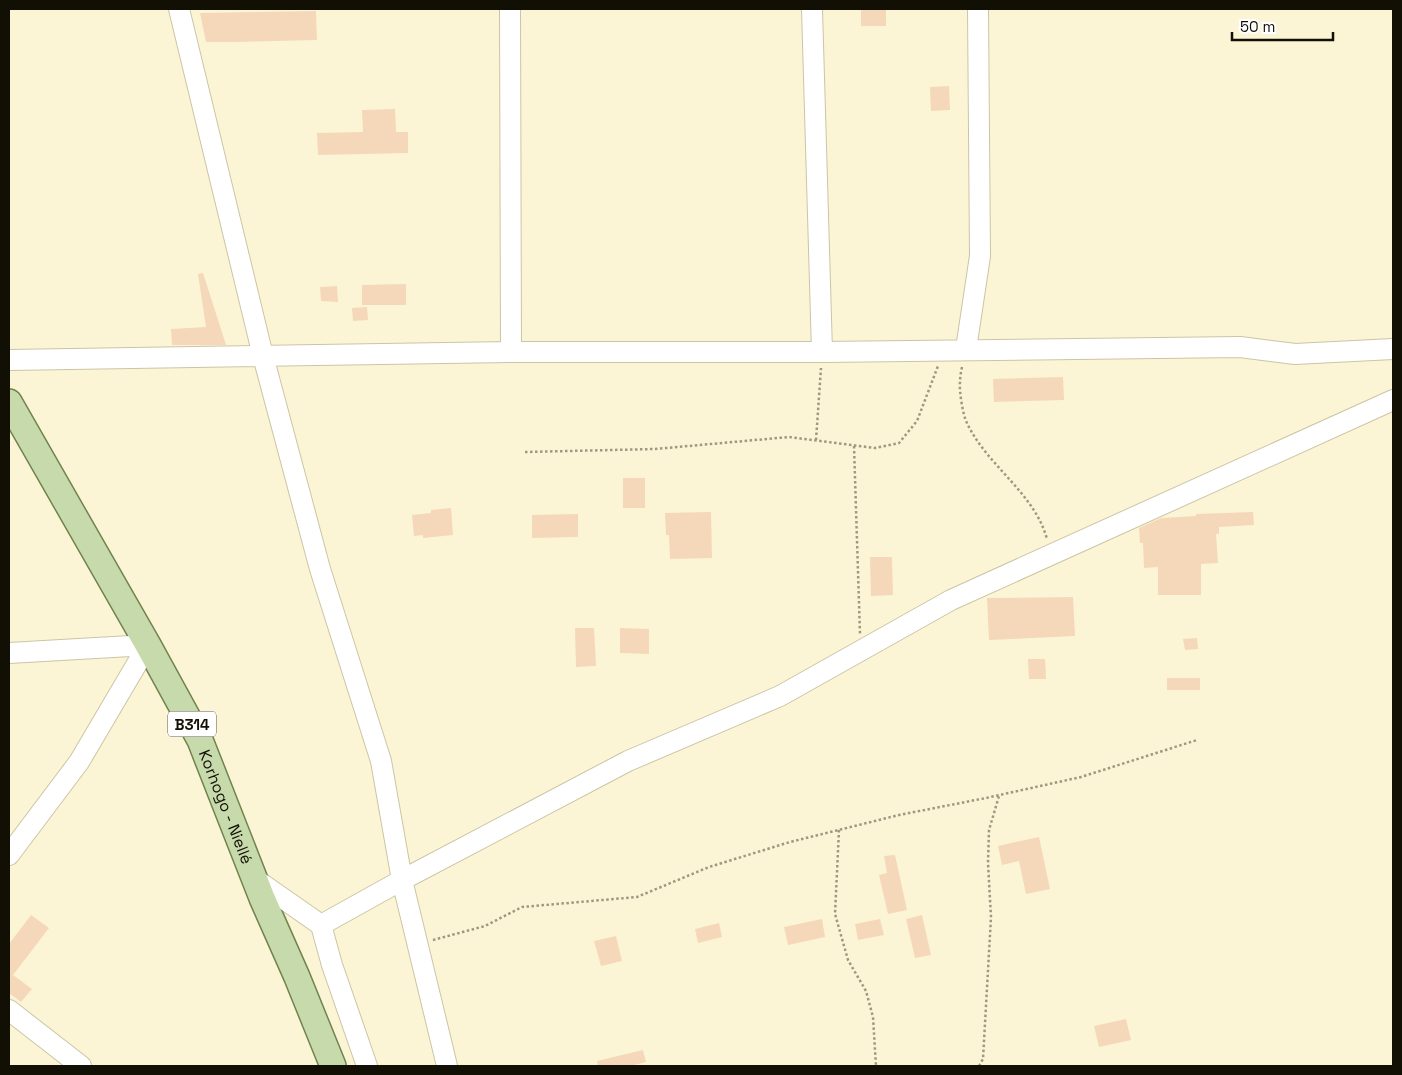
<svg xmlns="http://www.w3.org/2000/svg" width="1402" height="1075" viewBox="0 0 1402 1075" font-family="'Space Grotesk',sans-serif">
	<style>
		.building { fill: #f4d8b9 }
		.lines { fill: none; stroke-linecap: round; stroke-linejoin: round }
		.minor-casing { stroke: #cbc5a5; stroke-width: 22 }
		.major-casing { stroke: #70834d; stroke-width: 28 }
		.path { stroke: #9d9880; stroke-width: 2.5; stroke-dasharray: 2.5 2.5; stroke-linecap: butt }
		.minor { stroke: #fff; stroke-width: 20 }
		.major { stroke: #c7daac; stroke-width: 25 }
		.labels { text-anchor: middle; dominant-baseline: central; stroke-width: 5; stroke-linejoin: round; paint-order: stroke }
		.shield { fill: #fff; stroke: #595850; stroke-width: 1 }
		.shield-label { font-size: 15px; font-weight: bold; fill: #121005 }
		.street-label { font-size: 16px; fill: #121005; stroke: #fff }
	</style>
	<rect width="100%" height="100%" fill="#fcf5d5"/>
	<path class="building" d="M861,9h25v17h-25z
		M316,11l1,29 -84,2h-27l-6,-29z
		M949,86l1,24 -19,1 -1,-24z
		M395,109l1,23h12v21l-90,2 -1,-22 46,-1 -1,-22z
		M203,273l23,72h-54l-1,-16 35,-2 -8,-53z
		M406,284v21h-44v-20z
		M337,286l1,16 -17,-1 -1,-14z
		M367,307l1,13 -15,1 -1,-13z
		M1063,377l1,23 -70,2 -1,-23z
		M623,478h22v30h-22z
		M451,508l2,27 -30,3v-3l-9,1 -2,-21 19,-2v-3z
		M711,512l1,46 -42,1 -1,-24h-3l-1,-22z
		M1253,512l1,13 -35,2v7h-3l2,29 -17,1v31h-43v-28l-14,1 -1,-25h-3l-1,-15 22,-10 35,-2v-2z
		M578,514v23l-46,1v-23z
		M870,557h22l1,38 -22,1z
		M1073,597l2,39 -86,4 -2,-42z
		M575,628h19l2,38 -20,1z
		M620,628l29,1v25l-29,-1z
		M1197,638l1,11 -13,1 -2,-11z
		M1028,659h17l1,20h-17z
		M1167,678h33v12h-33z
		M1039,837l11,52 -24,5 -7,-33 -17,4 -4,-19z
		M895,855l12,55 -19,4 -9,-39 8,-2 -3,-17z
		M31,915l18,13 -36,47 19,14 -11,13 -12,-9v-49z
		M922,915l9,40 -16,3 -9,-39z
		M822,919l3,18 -37,8 -4,-18z
		M880,919l4,16 -26,5 -3,-16z
		M719,923l3,14 -24,6 -3,-14z
		M616,936l6,25 -21,5 -7,-25z
		M1126,1019l5,21 -32,7 -5,-21z
		M643,1050l3,12 -16,4h-32l-1,-5z"/>
	<g class="lines">
		<g class="minor-casing">
			<path id="minor" d="M179,9l84,347 57,213 61,192 21,119 45,186
				M510,9l1,343
				M812,9l10,343
				M966,349l14,-93 -2,-247
				M9,360l502,-8h311l418,-5 55,7 98,-5
				M9,653l139,-8
				M9,855l70,-93 69,-117
				M255,879l66,46 11,40 35,101
				M321,925l81,-45 226,-119 152,-65 171,-96 442,-200
				M9,1010l72,56"/>
		</g>
		<g class="major-casing">
			<g id="major">
				<path id="s1" d="M9,402l139,243 52,95 62,158 35,79 36,89"/>
			</g>
		</g>
		<path class="path" d="M962,367c-1,5 -2,10 -2,15 -1,9 3,34 7,41 20,43 67,69 80,116
			M816,440l5,-72
			M854,446l6,188
			M525,452l130,-3 134,-12 86,11 24,-5 18,-22 21,-55
			M839,830l-4,84 13,46 18,31 7,26 3,49
			M433,940l52,-14 37,-19 115,-10 72,-30 81,-25 109,-27 87,-17 95,-21 116,-37
			M979,1066l4,-7 8,-142 -3,-54 1,-33 10,-34"/>
		<use href="#minor" class="minor"/>
		<use href="#major" class="major"/>
	</g>
	<g class="labels">
		<rect class="shield" x="168" y="711.5" width="48" height="25" rx="4"/>
		<g class="shield-label">
			<text x="192" y="724">B314</text>
		</g>
		<g class="street-label">
			<text stroke="none"><textPath href="#s1" startOffset="460">Korhogo - Niellé</textPath></text>
		</g>
	</g>
	<rect width="1402" height="1075" fill="none" stroke="#121005" stroke-width="20"/>
	<path d="M1232 32v8h101v-8" fill="none" stroke="#121005" stroke-width="2.5"/>
	<text x="1240" y="32" font-size="15" fill="#121005" stroke="#ffffff" stroke-width="4" paint-order="stroke">50 m</text>
</svg>
